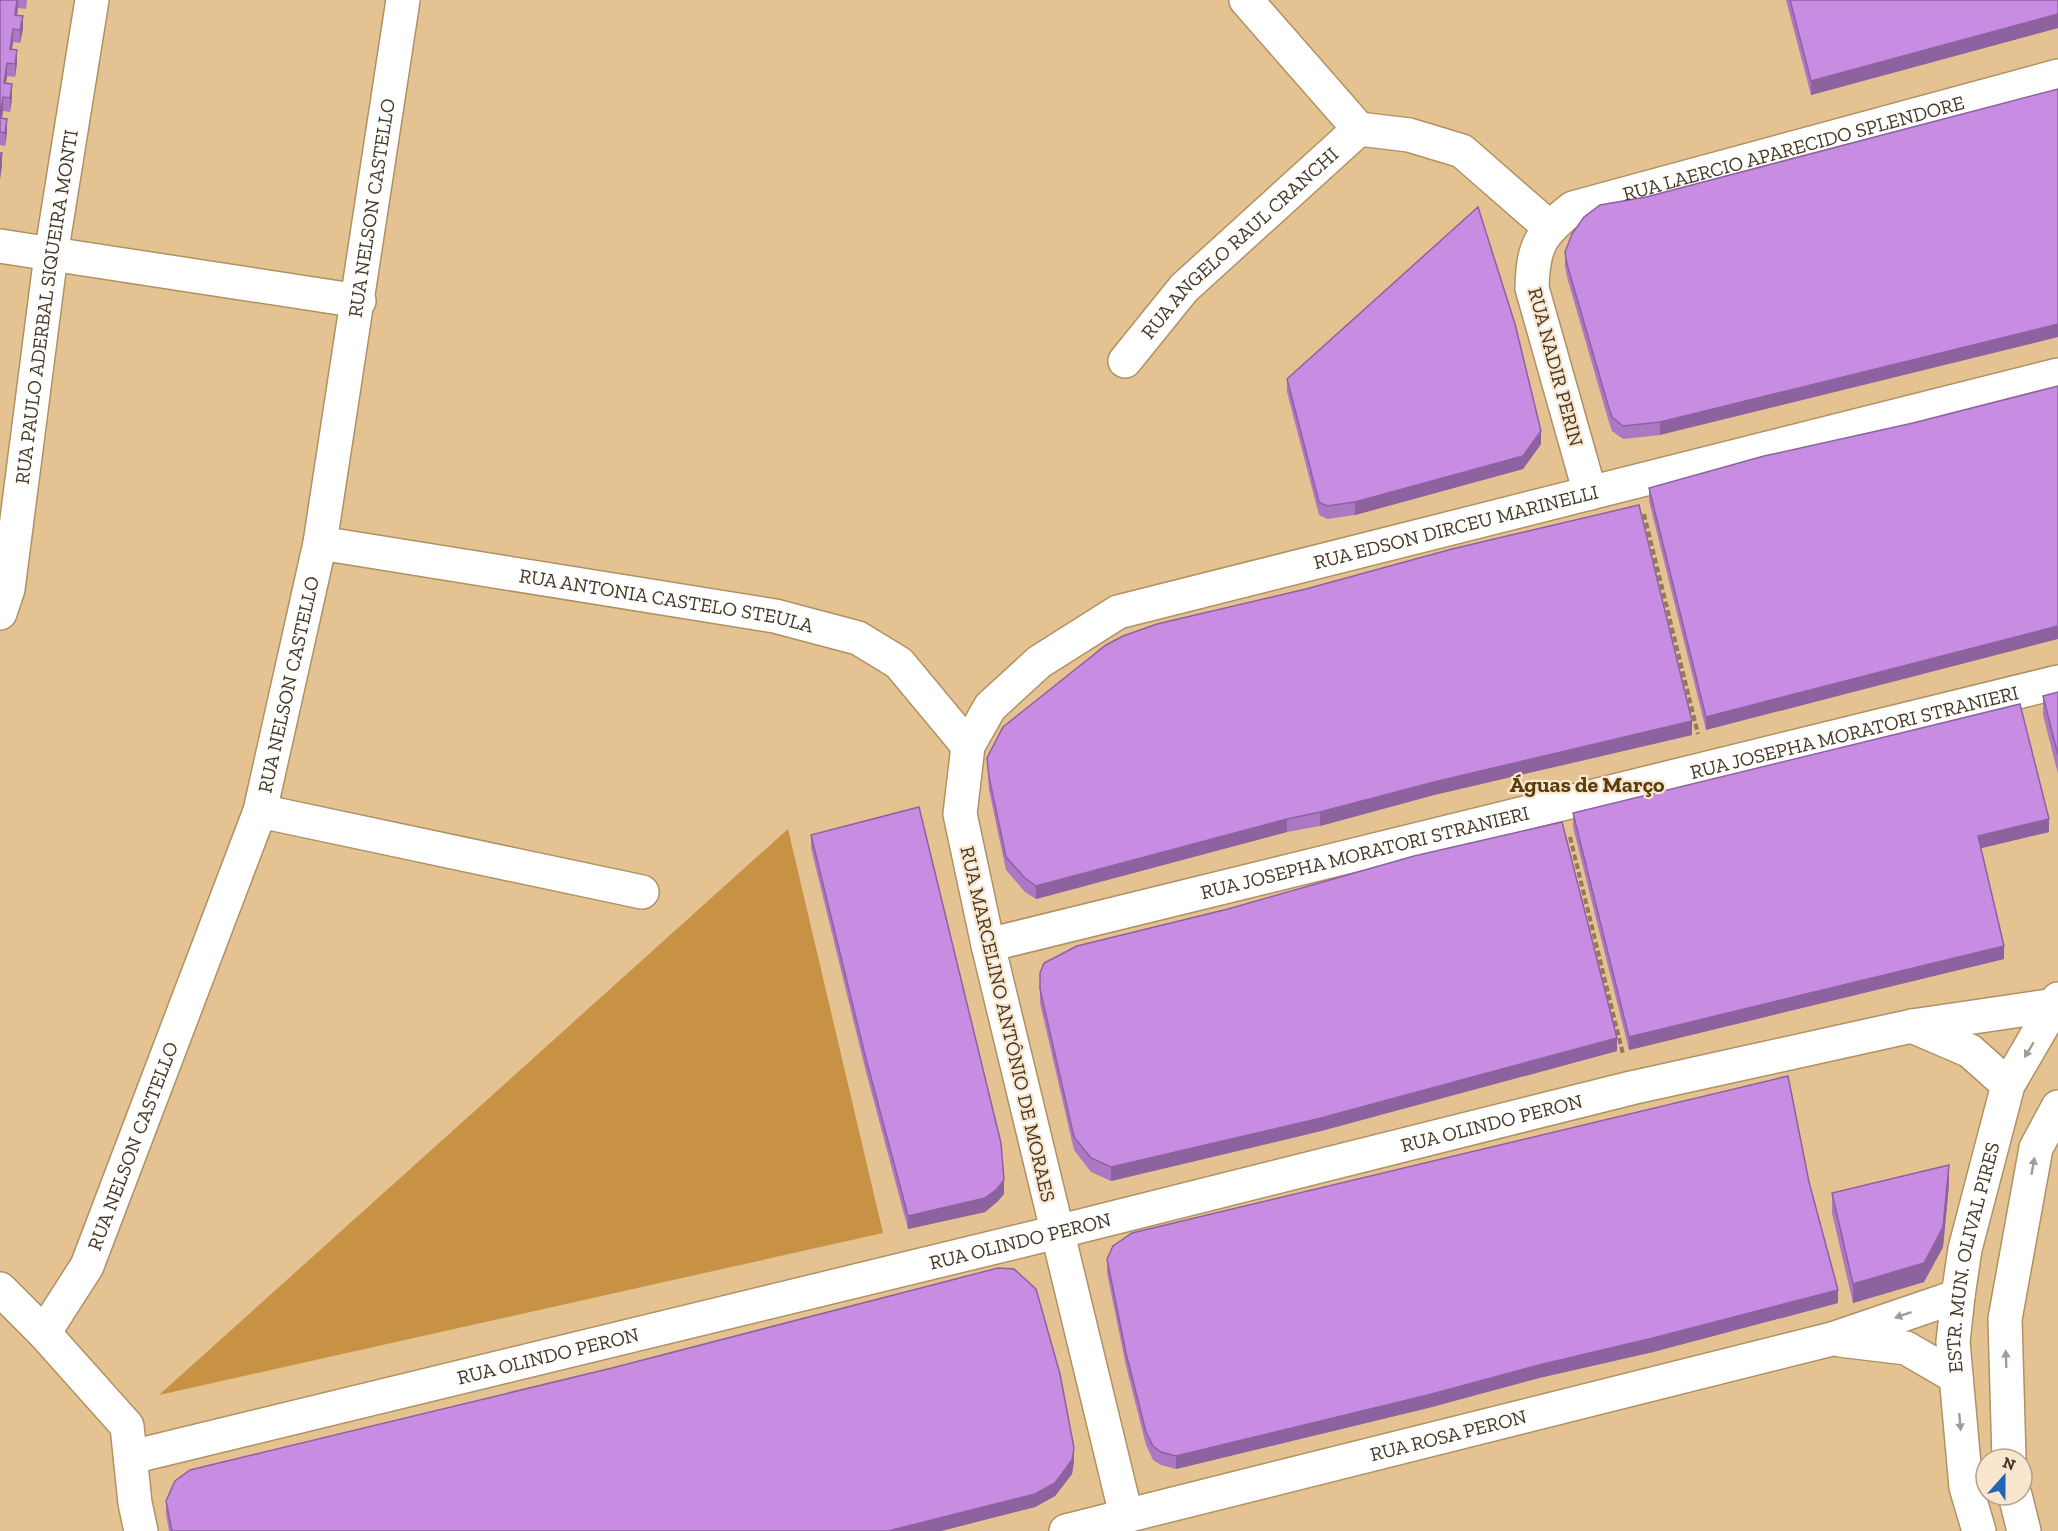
<svg xmlns="http://www.w3.org/2000/svg" width="2058" height="1531" viewBox="0 0 2058 1531" font-family="'Zilla Slab',serif">
	<style>
		.green { fill: #c79243 }
		.lines { fill: none; stroke-linecap: round; stroke-linejoin: round }
		.minor-casing { stroke: #b19062; stroke-width: 36 }
		.path { stroke: #927a59; stroke-width: 4; stroke-dasharray: 6 3; stroke-linecap: butt }
		.minor { stroke: #fff; stroke-width: 33 }
		.wall { fill: #ac78c3 }
		.shaded-wall { fill: #8c629f }
		.building { fill: #c88ce3; stroke: #8c629f; stroke-width: 1.5 }
		.oneway { fill: #a49c92 }
		.labels { text-anchor: middle; dominant-baseline: central; stroke-width: 4.5; stroke-linejoin: round; paint-order: stroke }
		.street-label { font-size: 20px; fill: #483926; stroke: #f8e6ce }
		.quarter-label { font-size: 22px; font-weight: bold; fill: #5b3d0c; stroke: #f8e6ce }
	</style>
	<rect width="100%" height="100%" fill="#e5c292"/>
	<path class="green" d="M788,829l95,404 -724,162z"/>
	<g class="lines">
		<g class="minor-casing">
			<g id="minor">
				<path d="M1246,0l113,129 50,6 53,16 87,76"/>
				<path d="M0,246l359,55"/>
				<path id="s1" d="M1125,361l59,-73 175,-159"/>
				<path id="s2" d="M1590,493l-58,-205c1,-42 8,-54 41,-80l485,-132"/>
				<path id="s3" d="M320,543l455,73 83,22 41,25 69,83"/>
				<path id="s4" d="M0,613l8,-24 43,-334 41,-255"/>
				<path d="M260,811l382,81"/>
				<path id="s5" d="M988,945l1070,-263"/>
				<path d="M1912,1026l58,25 38,34"/>
				<path d="M0,1289l44,44 83,93 8,77 6,28"/>
				<path id="s6" d="M44,1333l43,-67 173,-455 60,-268 83,-543"/>
				<path d="M1840,1340l66,8 50,29"/>
				<path d="M2009,1459l-4,-140 31,-171 22,-41"/>
				<path id="s7" d="M131,1460l13,-6 913,-222 574,-144 281,-62 143,-21"/>
				<path d="M2015,1495l9,36"/>
				<path id="s8" d="M1126,1515l-138,-570 -28,-131 8,-68 22,-39 49,-45 79,-50 940,-237"/>
				<path id="s9" d="M1066,1531l766,-192 126,-43"/>
				<path id="s10" d="M1979,1531l-13,-44 -13,-145 5,-46 7,-47 43,-164 50,-86"/>
			</g>
		</g>
		<path class="path" d="M1644,514l54,220
			M1570,837l53,217"/>
		<use href="#minor" class="minor"/>
	</g>
	<path class="wall" d="M0,0h27l-1,9 -8,-1 -1,7 6,14 -3,14 -7,-1 -1,7 5,14 -2,14 -8,-1 -1,7 6,15 -2,14 -7,-1 -1,7 5,14 -2,14 -5,-1z
		M1786,0h272v28l-247,67z
		M2058,89l-398,346 -37,4 -11,-8 -4,-12 -41,-142 -2,-11v-14z
		M1287,379l254,65 -18,25 -168,46 -28,4 -8,-4 -32,-123z
		M1764,456l-58,274 -57,-229v-13z
		M2058,692v82l-15,-59v-19z
		M1692,735l-258,60 -114,31 -33,6 -251,67 -11,-7 -19,-22 -17,-80 -2,-32z
		M1573,813l476,19 -68,16 23,111 -375,91 -56,-223z
		M811,835l193,359 -7,8 -12,10 -77,17 -43,-161 -54,-220z
		M1040,973l577,78 -296,80 -210,50 -20,-9 -17,-22 -34,-147z
		M1809,1182l29,121 -185,49 -114,26 -111,30 -252,61 -15,-4 -8,-5 -7,-15 -20,-79 -19,-93v-14z
		M1949,1184l-6,63 -19,35 -71,21 -21,-90v-20z
		M1074,1461l-2,13 -17,22 -20,11 -94,24h-772l-3,-17v-13z"/>
	<path class="shaded-wall" d="M17,0h1v8l-3,20v-13z
		M2058,14v14l-247,67v-14z
		M23,16v13l-3,14v-13z
		M13,29v13l-3,20v-13z
		M17,50v13l-2,14v-13z
		M7,63v13l-3,20v-13z
		M12,84v14l-2,14v-14z
		M3,97v14l-3,18v-14z
		M7,119v13l-2,14v-13z
		M2,153v13l-2,14v-13z
		M2058,324v13l-398,98v-13z
		M1541,431v13l-18,25 -168,46v-13z
		M2058,626v13l-352,91v-13z
		M1692,721v14l-258,60 -114,31v-14l114,-30z
		M1287,819v13l-251,67v-13z
		M2049,819v13l-71,17v-13z
		M2004,946v13l-375,91v-13z
		M1617,1038v13l-296,80 -210,50v-14z
		M1949,1165v19l-6,63 -19,35 -71,21v-19z
		M1004,1180v14l-7,8 -12,10 -77,17v-13z
		M1838,1290v13l-185,49 -114,26 -111,30 -252,61v-13z
		M1074,1448v13l-2,13 -17,22 -20,11 -94,24h-53z"/>
	<path class="building" d="M0,0h17l-2,15 8,1 -3,14 -7,-1 -3,20 7,1 -2,14 -8,-1 -3,20 8,1 -2,14 -7,-1 -3,18z
		M1790,0h268v14l-247,67z
		M2058,89v235l-398,98 -37,4 -11,-9 -4,-12 -41,-141 -2,-12 7,-18 12,-17 16,-12 46,-8z
		M0,118l7,1 -2,14 -5,-1z
		M0,153h2l-2,14z
		M1478,207l37,117 26,107 -18,25 -168,46 -28,4 -8,-4 -32,-123z
		M2058,386v240l-352,91 -57,-229 115,-32 149,-33z
		M1639,505l53,216 -258,61 -114,30 -33,7 -251,67 -11,-8 -19,-21 -17,-80 -2,-19 16,-31 103,-82 17,-9 34,-12 149,-35 146,-40z
		M2058,692v63l-15,-59z
		M2020,704l29,115 -71,17 26,110 -375,91 -56,-224z
		M919,807l82,336 3,37 -7,9 -12,9 -77,18 -43,-161 -54,-220z
		M1562,822l55,216 -296,80 -210,49 -20,-9 -17,-21 -34,-148v-16l4,-10 33,-17 151,-37 186,-53z
		M1788,1076l21,106 29,108 -185,48 -114,27 -111,30 -252,61 -15,-4 -8,-6 -7,-14 -20,-79 -19,-94 6,-13 19,-13z
		M1949,1165l-6,62 -19,36 -71,21 -21,-91z
		M998,1268l16,1 22,20 24,85 14,74 -2,12 -17,23 -20,11 -147,37h-716l-6,-30 9,-20 15,-11 422,-102z"/>
	<defs><path id="oneway-solid" d="M-6-.8H1V-3.2L6.5 0L1 3.2V.8H-6Z" transform="scale(1.5)"/></defs>
	<g class="oneway">
		<use href="#oneway-solid" transform="translate(2029 1050) rotate(121)"/>
		<use href="#oneway-solid" transform="translate(2033 1166) rotate(-80)"/>
		<use href="#oneway-solid" transform="translate(1903 1315) rotate(161)"/>
		<use href="#oneway-solid" transform="translate(2006 1359) rotate(-92)"/>
		<use href="#oneway-solid" transform="translate(1960 1422) rotate(85)"/>
	</g>
	<g class="labels">
		<g class="street-label">
			<text stroke="none"><textPath href="#s2" startOffset="536">RUA LAERCIO APARECIDO SPLENDORE</textPath></text>
			<text stroke="none"><textPath href="#s6" startOffset="1180">RUA NELSON CASTELLO</textPath></text>
			<text stroke="none"><textPath href="#s1" startOffset="165">RUA ANGELO RAUL CRANCHI</textPath></text>
			<text stroke="none"><textPath href="#s4" startOffset="310">RUA PAULO ADERBAL SIQUEIRA MONTI</textPath></text>
			<text transform="translate(1556 367) rotate(75)">RUA NADIR PERIN</text>
			<text stroke="none"><textPath href="#s8" startOffset="1342">RUA EDSON DIRCEU MARINELLI</textPath></text>
			<text stroke="none"><textPath href="#s3" startOffset="351">RUA ANTONIA CASTELO STEULA</textPath></text>
			<text stroke="none"><textPath href="#s6" startOffset="696">RUA NELSON CASTELLO</textPath></text>
			<text stroke="none"><textPath href="#s5" startOffset="892">RUA JOSEPHA MORATORI STRANIERI</textPath></text>
			<text stroke="none"><textPath href="#s5" startOffset="388">RUA JOSEPHA MORATORI STRANIERI</textPath></text>
			<text transform="translate(1008 1024) rotate(77)">RUA MARCELINO ANTÔNIO DE MORAES</text>
			<text stroke="none"><textPath href="#s7" startOffset="1402">RUA OLINDO PERON</textPath></text>
			<text stroke="none"><textPath href="#s6" startOffset="208">RUA NELSON CASTELLO</textPath></text>
			<text stroke="none"><textPath href="#s7" startOffset="916">RUA OLINDO PERON</textPath></text>
			<text stroke="none"><textPath href="#s10" startOffset="278">ESTR. MUN. OLIVAL PIRES</textPath></text>
			<text stroke="none"><textPath href="#s7" startOffset="430">RUA OLINDO PERON</textPath></text>
			<text stroke="none"><textPath href="#s9" startOffset="394">RUA ROSA PERON</textPath></text>
		</g>
		<g class="quarter-label">
			<text x="1587" y="784">Águas de Março</text>
		</g>
	</g>
	<g transform="translate(2004 1477) rotate(21)"><circle r="28" fill="#f8e6ce" stroke="#b2a18b" stroke-width="1.5"/>
	<path d="M0-4.5L10 22L0 15L-10 22Z" fill="#2065b6"/>
	<text y="-9" font-size="16" font-weight="bold" text-anchor="middle" fill="#483926">N</text>
	</g>
</svg>
